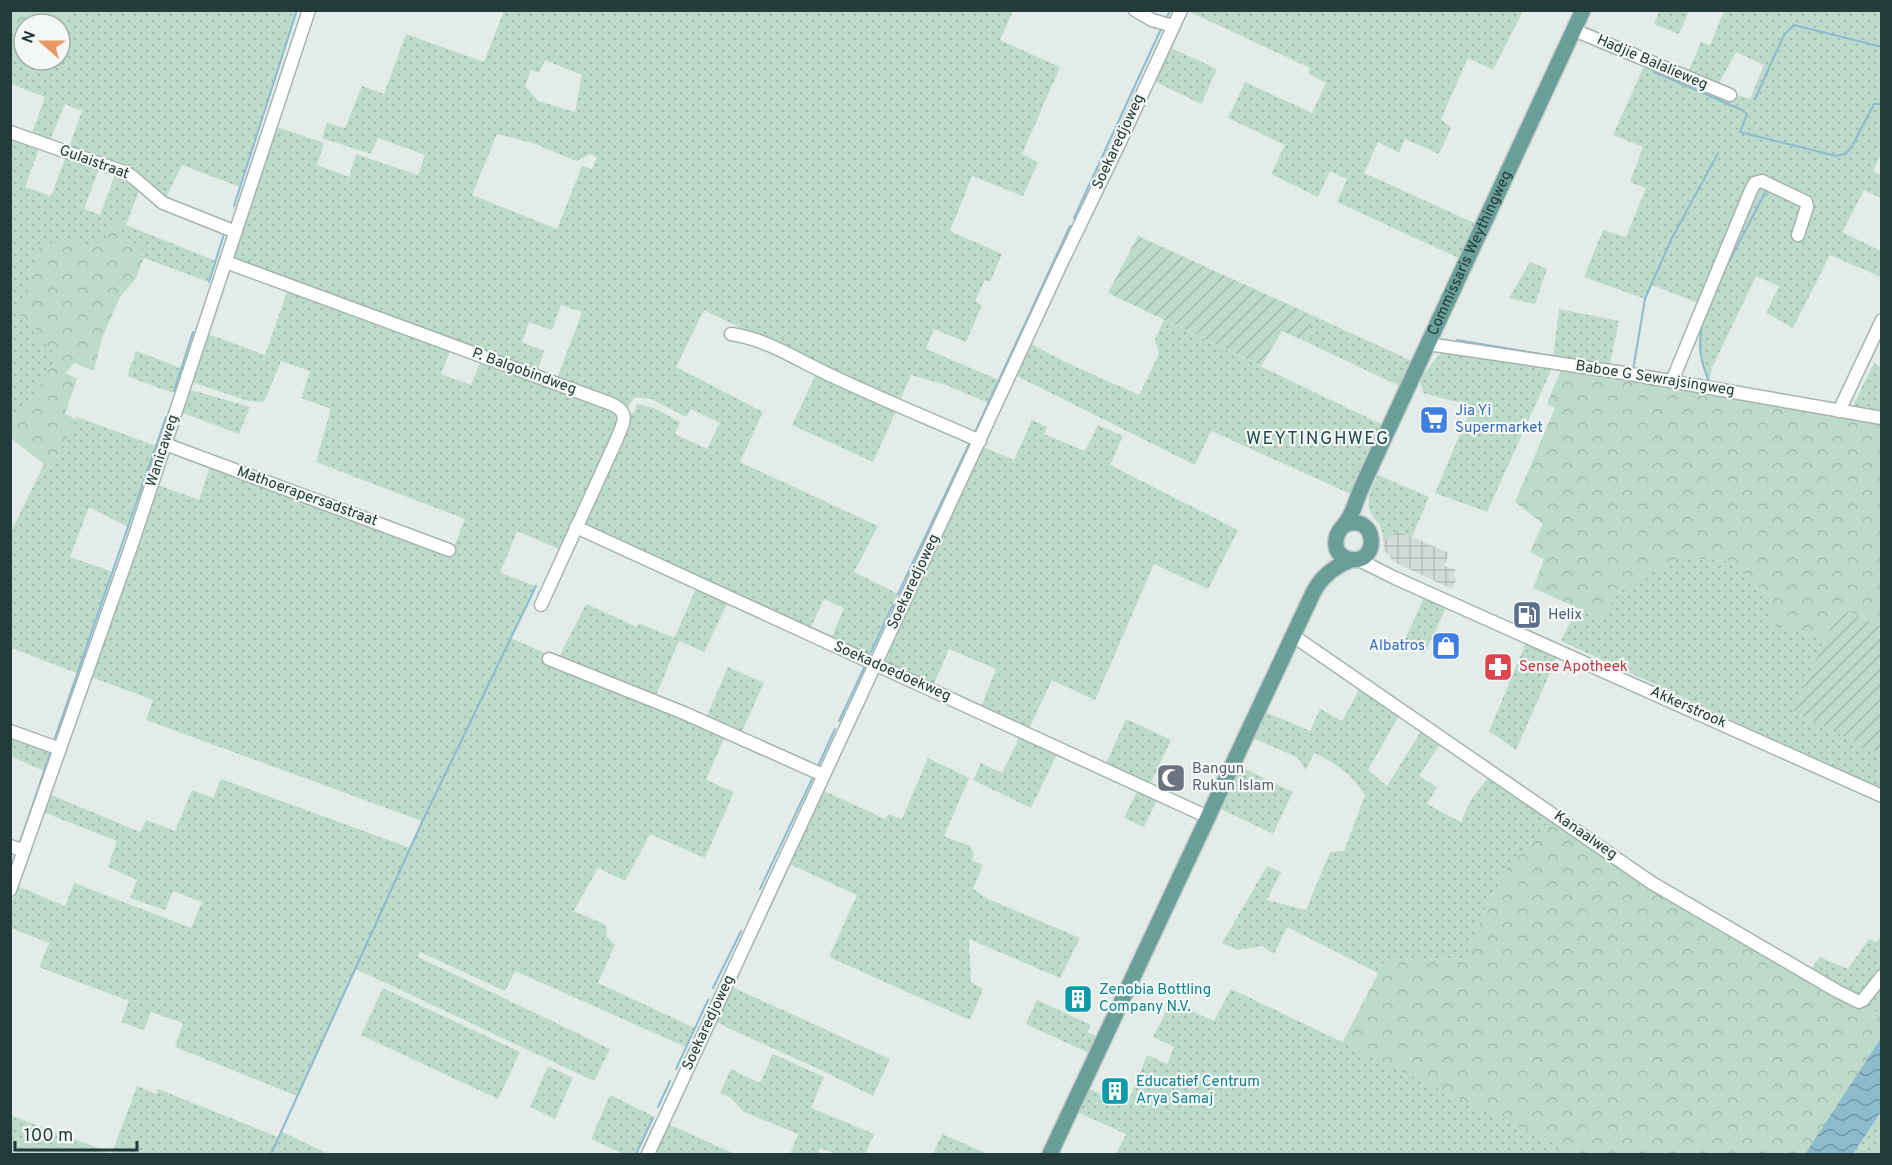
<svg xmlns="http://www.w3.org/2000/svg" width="1892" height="1165" viewBox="0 0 1892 1165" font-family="Overpass,sans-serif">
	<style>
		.industrial { fill: url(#industrial-grid) }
		.grass { fill: url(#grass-dots); fill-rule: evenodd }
		.forest { fill: url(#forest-crowns) }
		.garden { fill: url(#garden-furrows) }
		.water { fill: url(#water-waves) }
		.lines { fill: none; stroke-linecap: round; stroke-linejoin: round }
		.stream { stroke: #8ebacd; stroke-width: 2 }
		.minor-casing { stroke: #a6b4b1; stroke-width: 15 }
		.major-casing { stroke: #c1c8c8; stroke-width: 18 }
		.minor { stroke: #fff; stroke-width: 12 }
		.major { stroke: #6a9e99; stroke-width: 15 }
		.labels { text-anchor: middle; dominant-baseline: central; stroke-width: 4.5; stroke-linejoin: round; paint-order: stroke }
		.street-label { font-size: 15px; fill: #233c39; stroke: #f3f8f6 }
		.shop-label { font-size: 15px; fill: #366cbe; stroke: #f3f8f6; text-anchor: start }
		.service-label { font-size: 15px; fill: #4e5e75; stroke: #f3f8f6; text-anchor: start }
		.health-label { font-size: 15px; fill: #be3a42; stroke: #f3f8f6; text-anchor: start }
		.worship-label { font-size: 15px; fill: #5b616d; stroke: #f3f8f6; text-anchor: start }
		.culture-label { font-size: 15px; fill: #0d838f; stroke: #f3f8f6; text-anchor: start }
		.quarter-label { font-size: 18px; letter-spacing: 1.5px; fill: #214d49; stroke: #f3f8f6 }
	</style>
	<defs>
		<pattern id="industrial-grid" width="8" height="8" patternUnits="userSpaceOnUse" patternTransform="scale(1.5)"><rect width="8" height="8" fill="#d1dbd8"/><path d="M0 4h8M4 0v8" fill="none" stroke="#b3bdba"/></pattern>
		<pattern id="grass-dots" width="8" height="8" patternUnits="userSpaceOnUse" patternTransform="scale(1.5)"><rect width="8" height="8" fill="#bddbca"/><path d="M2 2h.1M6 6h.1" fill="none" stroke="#a2bdae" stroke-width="1.8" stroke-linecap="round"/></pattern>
		<pattern id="forest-crowns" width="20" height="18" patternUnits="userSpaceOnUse" patternTransform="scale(1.5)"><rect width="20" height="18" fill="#bddbca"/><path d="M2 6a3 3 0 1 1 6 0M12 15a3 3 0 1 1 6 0" fill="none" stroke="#a2bdae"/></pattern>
		<pattern id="garden-furrows" width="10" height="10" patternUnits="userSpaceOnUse" patternTransform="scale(1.5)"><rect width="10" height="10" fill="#bddbca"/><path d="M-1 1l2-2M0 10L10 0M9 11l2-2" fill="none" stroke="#a2bdae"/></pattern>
		<pattern id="water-waves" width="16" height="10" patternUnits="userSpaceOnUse" patternTransform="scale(1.5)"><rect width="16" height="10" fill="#8ebacd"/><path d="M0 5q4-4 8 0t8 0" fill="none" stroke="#7498a7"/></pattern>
	</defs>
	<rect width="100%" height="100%" fill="#e3ece9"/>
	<path class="industrial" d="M1398,531l51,22 -5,13 12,4 -3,6 4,2 -5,11 -58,-27 -9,-11 -2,-11z"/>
	<path class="grass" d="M1660,10l29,1 -10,23 -25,-10z
		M72,11h225l-57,176 -58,-22 -18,36 -27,-25 -69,-26 14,-39 -17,-7 -16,39 -18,-7 14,-39 -34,-13 -1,-19 14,-12v7h36v-36h-3z
		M504,11h509l-13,29 60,27 -38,87 16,8 -15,34 -51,-20 -22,55 52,23 -12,28 -5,-2 -10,21 7,4 -16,37 -32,-13 -8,20 73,31 -11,23 -42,-18 -35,-10 -12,28 -64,-28 -131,-65 -28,57 87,45 -23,50 138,64 -24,46 44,22 -30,64 -38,-17 14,-33 -20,-9 -15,32 -218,-101 -6,-7 1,-7 43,-102 5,-1 3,-9 17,4 26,14 -5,12 32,15 13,-26 -29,-14 -5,8 -35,-18 -16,-2 -9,12 -69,-30 25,-67 -21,-7 -9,25 -23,-8 -7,20 22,9 -7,21 -305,-112 45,-133 47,16 -7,22 32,12 7,-23 62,21 7,-20 -47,-17 -7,16 -49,-16 5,-15 18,5 17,-42 22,8 22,-60 78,28zM545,60l37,15 -7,37 -37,-11 -13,-15 6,-16 8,3zM497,134l36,9 43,18 15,-7 6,3 -5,12 -10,-3 -25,63 -85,-34z
		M1188,11h335l-30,59 -25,-12 -27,61 10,9 -12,26 -34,-15 -6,14 -21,-11 -14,31 115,52 -16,35 -126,-58 10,-23 -17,-8 -12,26 -47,-23 14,-29 -57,-27 17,-36 67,31 14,-30 -18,-10 2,-5z
		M1724,11h157v143l-8,17 8,4v23l-17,-8 -22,42 39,19v26l-51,-22 -37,73 -27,-15 13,-27 -23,-10 -44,92 -3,14c-10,-24 -14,-51 -3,-76l-54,-21 -7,14 -61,-22 19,-47 23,7 20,-49 -16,-6 13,-35 -30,-12 32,-71 105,35 14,-34 -28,-13 -19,35 -30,-12 14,-33 9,3z
		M1171,48l46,21 -16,35 -47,-23 15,-32z
		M12,136l28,10 -15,41 26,9 16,-42 33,12 -16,43 16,6 16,-43 25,14 -15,39 90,36 -7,21 -65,-24 -4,-12 -18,-8 -3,-16 -10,14 -26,17 -46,74 -3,9 25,18 -24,39 -24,27 -1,-280z
		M1530,262l17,7 -12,35 -26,-6z
		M288,289l163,60 -10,25 30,11 10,-24 130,47 6,6 2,5 -58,131 -44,-19 -17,42 36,13 -25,52 47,21 28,-55 51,23 2,-4 35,15 23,-51 32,13 -25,52 -25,-11 -26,61 73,32 -20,46 28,12 -29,66 -55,-24 -25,47 -27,-13 -24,43 32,14 1,12 8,8 -17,38 97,45 -9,19 -171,-76 -10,20 -85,-39 -2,5 192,92 -16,32 -238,-112 -59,127 -122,-49 8,-24 -32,-11 -7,18 -23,-8 8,-21 -90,-34 10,-24 -38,-15v-22l6,-20 48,20 9,-23 117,45 11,-26 -29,-11 -8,19 -35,-12 7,-18 -29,-13 9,-26 -74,-29 6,-18 91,38 6,-12 29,11 17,-41 21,8 8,-19 189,69 12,-27 -276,-101 7,-20 -62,-23 67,-192 41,15 11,-34 241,88 14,-35 -149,-57 15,-53 -30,-11 9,-27 -29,-10 -17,41 -16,-1 -56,-19 16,-48 57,21z
		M1559,309l60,12 -10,47 -56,-9z
		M1314,316l100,46 -12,25 -98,-46z
		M1164,320l221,106 -16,34 -11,15 -7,19 -140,-63 -16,34 -180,-90 15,-32 35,19 74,33 20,-41 -4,-15z
		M1446,350l107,16 -66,146 -52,-19 37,-87 -49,-13 -3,-14 17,-22z
		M136,351l45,17 -8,25 -46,-17z
		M1874,363l7,4v48l-26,-4 -1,-8z
		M817,372l80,37 -24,53 -81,-37z
		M191,390l59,17 -11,27 -56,-21z
		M77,417l79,29 -28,81 -39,-20 -19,50 43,15 -36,101 -66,-25 -1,-114 34,-70 6,5z
		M1032,420l15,7 -3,7 41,17 13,-26 25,11 -13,29 128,65 -30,59 -54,-25 -59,136 -43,-20 -24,51 -48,-22 16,-40 -47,-20 -16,37 -48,-22 -2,-3 98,-215 33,14z
		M1378,475l51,22 -17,40 -14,-6 -15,9c0,-11 -2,-14 -9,-22 -11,-14 -3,-29 4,-43z
		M1679,558l50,3 44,39 -7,24 59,14 -32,74 88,42v35l-320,-148 16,-33 23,10 20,-28z
		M1424,597l22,10 -21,46 -22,-9z
		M1526,643l31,14 -41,93 -27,-19z
		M728,667l36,16 -23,50 -35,-15z
		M1362,684l39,28 -33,58 19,16 36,-58 19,13 -23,35 18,11 -10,17 34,18 9,-21 20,-26 74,50 -66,54 -33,79 -80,2 -7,13 -91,-46 -13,27 -12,-8 -25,4 -15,-7 45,-77 14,6 -14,28 39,10 24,-58 14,-1 21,-56c-15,-22 -28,-31 -51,-42l-8,17 -8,-12 -44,-20 11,-26 45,19 10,-22 22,12z
		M1126,719l45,21 -22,47 -44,-21z
		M10,734l41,15 -7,22 -33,-15z
		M1021,734l37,18 -27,56 -58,-28 8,-17 21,10z
		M928,758l41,20 -25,58 26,10 4,9 -2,5 11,5 -10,24 13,9 94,40 -20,40 -91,-39 2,43 12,7 -13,31 -141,-63 28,-62 -68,-31 33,-74 63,29 3,-5 14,5z
		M1241,767l52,25 -20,42 -52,-25z
		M1138,789l20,9 -14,29 -20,-9z
		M1881,935v35l-19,28 -52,-28 10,-13 28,12 21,-30 8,3z
		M1881,980v35l-18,-10z
		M730,986l160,73 -17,37 -50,-25 -97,-44 -12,-7z
		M383,988l137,64 -22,47 -137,-64z
		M1231,989l346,165h-461l10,-20 -51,-23 10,-24 42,18 20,-50 20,9 7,-17 -21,-10 18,-35 43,19z
		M1037,1000l54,25 -4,7 12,6 -8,16 -65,-30z
		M773,1054l51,23 -13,31 63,26 -9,20h-30l-14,-6 -3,4 5,2h-33l8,-20 -54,-22 -13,-14 -11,-5 11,-24 29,14z
		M548,1066l25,12 -18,41 -25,-12z
		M137,1086l19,8 2,-5 120,48 3,-6 47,23h-317v-33l1,-5 100,37z
		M610,1095l43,21 -17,38h-12l-33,-15z
		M1881,1112v42h-28z
		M668,1124l67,30h-75l-5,-3z
		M942,1134l46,20h-55z"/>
	<path class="forest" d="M11,10h61v1l-15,13h-33v29l-13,12z
		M119,222l3,16 18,8 4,12 -9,22 -15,17 -18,41 -8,33 -20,-8 -8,10 11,6 -12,35 11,5 -26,50 -39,-31v-18l24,-27 23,-39 -24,-18 3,-10 -19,-12 22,-69 39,-6 4,14 26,-17 -1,-11z
		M1562,367l319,56v203l-40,-18 -16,30 -59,-14 7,-24 -44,-39 -50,-3 -59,32 -20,28 -67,-30 11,-29 -14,-7 13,-28 -28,-22 40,-94 -8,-4z
		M1545,825h19l317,190v23l-76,116h-228l-235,-111 43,-83 80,-2 33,-79z"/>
	<path class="garden" d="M1138,236l176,80 -10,25 -22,-10 -21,35 -153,-73z
		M1841,608l40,18v128l-88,-42 32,-74z"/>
	<path class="water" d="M1881,1038v74l-28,42h-48z"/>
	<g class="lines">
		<path class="stream" d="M1167,17l3,-7
			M1654,72l88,38 5,4 -7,18 96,24 9,-2 6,-6 23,-44h8
			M1755,99l29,-64 10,-10 88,22
			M234,206l63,-196
			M1074,218l87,-189
			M1722,275l45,-86
			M209,282l15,-48
			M1702,324c-4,25 -2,35 7,58
			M1457,340l119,20
			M1633,370l12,-71 26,-59 47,-87
			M174,391l19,-59
			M975,432l95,-206
			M898,594l72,-152
			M871,652l22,-47
			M839,721l26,-55
			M55,738l111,-321
			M818,766l17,-37
			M20,842l30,-88
			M10,869l4,-9
			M760,889l53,-112
			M713,988l28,-57
			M676,1069l32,-69
			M658,1107l12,-26
			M271,1154l152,-334 113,-234
			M636,1154l17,-36"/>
		<g class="minor-casing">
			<path id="minor" d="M1135,10l17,10 21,6
				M1574,30l156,65
				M10,132l117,41 7,5 29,25 73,29
				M226,262l383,141c23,9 14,20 7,38l-75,164
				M731,334c36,5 68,27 101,42 49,23 98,43 148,65
				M1428,344l196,29 258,45
				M1672,381l79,-191 4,-7 7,-2 44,21 1,5 -9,28
				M1839,411l43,-91
				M165,444l284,106
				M576,527l632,290
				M1359,560l36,18 487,218
				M1292,635l360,248 185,108 22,11 4,-2 19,-24
				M549,659l135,54 139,62
				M10,731l50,18
				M10,846l14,5
				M10,890l122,-346 177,-534
				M648,1154l413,-890 59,-122 61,-132"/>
		</g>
		<g class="major-casing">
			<g id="major">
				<path id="s1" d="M1343,526c35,-17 38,41 6,33 -17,-4 -16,-22 -6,-33 10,-10 12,-24 18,-37 6,-14 13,-28 19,-42l203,-437"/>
				<path d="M1050,1154l263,-561c8,-16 20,-26 38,-33"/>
			</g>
		</g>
		<use href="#minor" class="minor"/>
		<use href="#major" class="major"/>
	</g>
	<defs>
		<g id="supermarket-square" transform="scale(1.5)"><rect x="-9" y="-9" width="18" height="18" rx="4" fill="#3f7fe0" stroke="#f3f8f6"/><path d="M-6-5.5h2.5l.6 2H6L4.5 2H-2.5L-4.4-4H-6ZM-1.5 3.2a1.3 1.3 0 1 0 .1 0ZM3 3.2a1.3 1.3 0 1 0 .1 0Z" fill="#fff"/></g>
		<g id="fuel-square" transform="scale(1.5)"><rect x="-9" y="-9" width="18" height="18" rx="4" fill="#5c6f8a" stroke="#f3f8f6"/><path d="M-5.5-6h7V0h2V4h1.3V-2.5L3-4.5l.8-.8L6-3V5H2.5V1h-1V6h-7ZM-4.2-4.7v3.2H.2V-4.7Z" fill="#fff"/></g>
		<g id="shop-square" transform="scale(1.5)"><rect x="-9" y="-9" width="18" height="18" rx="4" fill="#3f7fe0" stroke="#f3f8f6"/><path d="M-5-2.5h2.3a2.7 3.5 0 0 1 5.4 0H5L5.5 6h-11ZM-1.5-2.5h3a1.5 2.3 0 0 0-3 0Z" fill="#fff"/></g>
		<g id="pharmacy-square" transform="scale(1.5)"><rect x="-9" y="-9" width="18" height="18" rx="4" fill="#e0444e" stroke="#f3f8f6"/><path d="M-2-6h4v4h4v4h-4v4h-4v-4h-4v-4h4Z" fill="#fff"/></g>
		<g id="mosque-square" transform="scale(1.5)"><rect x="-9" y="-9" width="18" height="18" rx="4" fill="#6b7280" stroke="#f3f8f6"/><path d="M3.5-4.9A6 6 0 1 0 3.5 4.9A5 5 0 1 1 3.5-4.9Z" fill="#fff"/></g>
		<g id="building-square" transform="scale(1.5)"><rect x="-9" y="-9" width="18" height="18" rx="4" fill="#0f9aa8" stroke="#f3f8f6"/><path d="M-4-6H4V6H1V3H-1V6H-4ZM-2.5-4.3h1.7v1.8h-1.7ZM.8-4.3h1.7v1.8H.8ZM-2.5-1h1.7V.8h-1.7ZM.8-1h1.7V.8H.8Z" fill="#fff"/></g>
	</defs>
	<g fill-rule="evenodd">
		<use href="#supermarket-square" x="1434" y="420"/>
		<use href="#fuel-square" x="1527" y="615"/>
		<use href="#shop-square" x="1446" y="646"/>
		<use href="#pharmacy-square" x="1498" y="667"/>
		<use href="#mosque-square" x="1171" y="778"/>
		<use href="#building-square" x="1078" y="999"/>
		<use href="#building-square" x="1115" y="1091"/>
	</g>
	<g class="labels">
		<g class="street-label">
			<text transform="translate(1652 63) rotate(23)">Hadjie Balalieweg</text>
			<text transform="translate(1119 142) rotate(-65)">Soekaredjoweg</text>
			<text transform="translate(94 163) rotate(20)">Gulaistraat</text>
			<text stroke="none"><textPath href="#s1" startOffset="416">Commissaris Weythingweg</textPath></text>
			<text transform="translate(524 372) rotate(20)">P. Balgobindweg</text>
			<text transform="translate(1655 379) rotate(9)">Baboe G Sewrajsingweg</text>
			<text transform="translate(163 451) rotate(-72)">Wanicaweg</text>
			<text transform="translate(307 497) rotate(20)">Mathoerapersadstraat</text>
			<text transform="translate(914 582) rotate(-65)">Soekaredjoweg</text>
			<text transform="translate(892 672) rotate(24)">Soekadoedoekweg</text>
			<text transform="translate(1688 708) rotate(24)">Akkerstrook</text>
			<text transform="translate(1585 836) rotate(35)">Kanaalweg</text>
			<text transform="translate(709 1023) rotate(-65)">Soekaredjoweg</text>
		</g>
		<g class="shop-label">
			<text x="1455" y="411">Jia Yi<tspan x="1455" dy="17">Supermarket</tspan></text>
			<text x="1425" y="646" text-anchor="end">Albatros</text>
		</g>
		<g class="service-label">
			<text x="1548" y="615">Helix</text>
		</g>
		<g class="health-label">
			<text x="1519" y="667">Sense Apotheek</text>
		</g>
		<g class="worship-label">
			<text x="1192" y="769">Bangun<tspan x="1192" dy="17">Rukun Islam</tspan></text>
		</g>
		<g class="culture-label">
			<text x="1099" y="990">Zenobia Bottling<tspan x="1099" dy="17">Company N.V.</tspan></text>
			<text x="1136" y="1082">Educatief Centrum<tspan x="1136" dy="17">Arya Samaj</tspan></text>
		</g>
		<g class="quarter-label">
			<text x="1318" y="439">WEYTINGHWEG</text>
		</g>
	</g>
	<rect width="1892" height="1165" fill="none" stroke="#233c39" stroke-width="24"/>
	<g transform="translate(42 42) rotate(291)"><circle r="28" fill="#f3f8f6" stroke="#a0adaa" stroke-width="1.5"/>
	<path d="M0-4.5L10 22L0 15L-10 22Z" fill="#e99963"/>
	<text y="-9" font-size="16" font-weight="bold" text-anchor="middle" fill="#233c39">N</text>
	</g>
	<path d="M15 1141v9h122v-9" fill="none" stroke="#233c39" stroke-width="3"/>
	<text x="24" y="1141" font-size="18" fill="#233c39" stroke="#f3f8f6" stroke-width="4.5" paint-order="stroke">100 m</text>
</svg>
